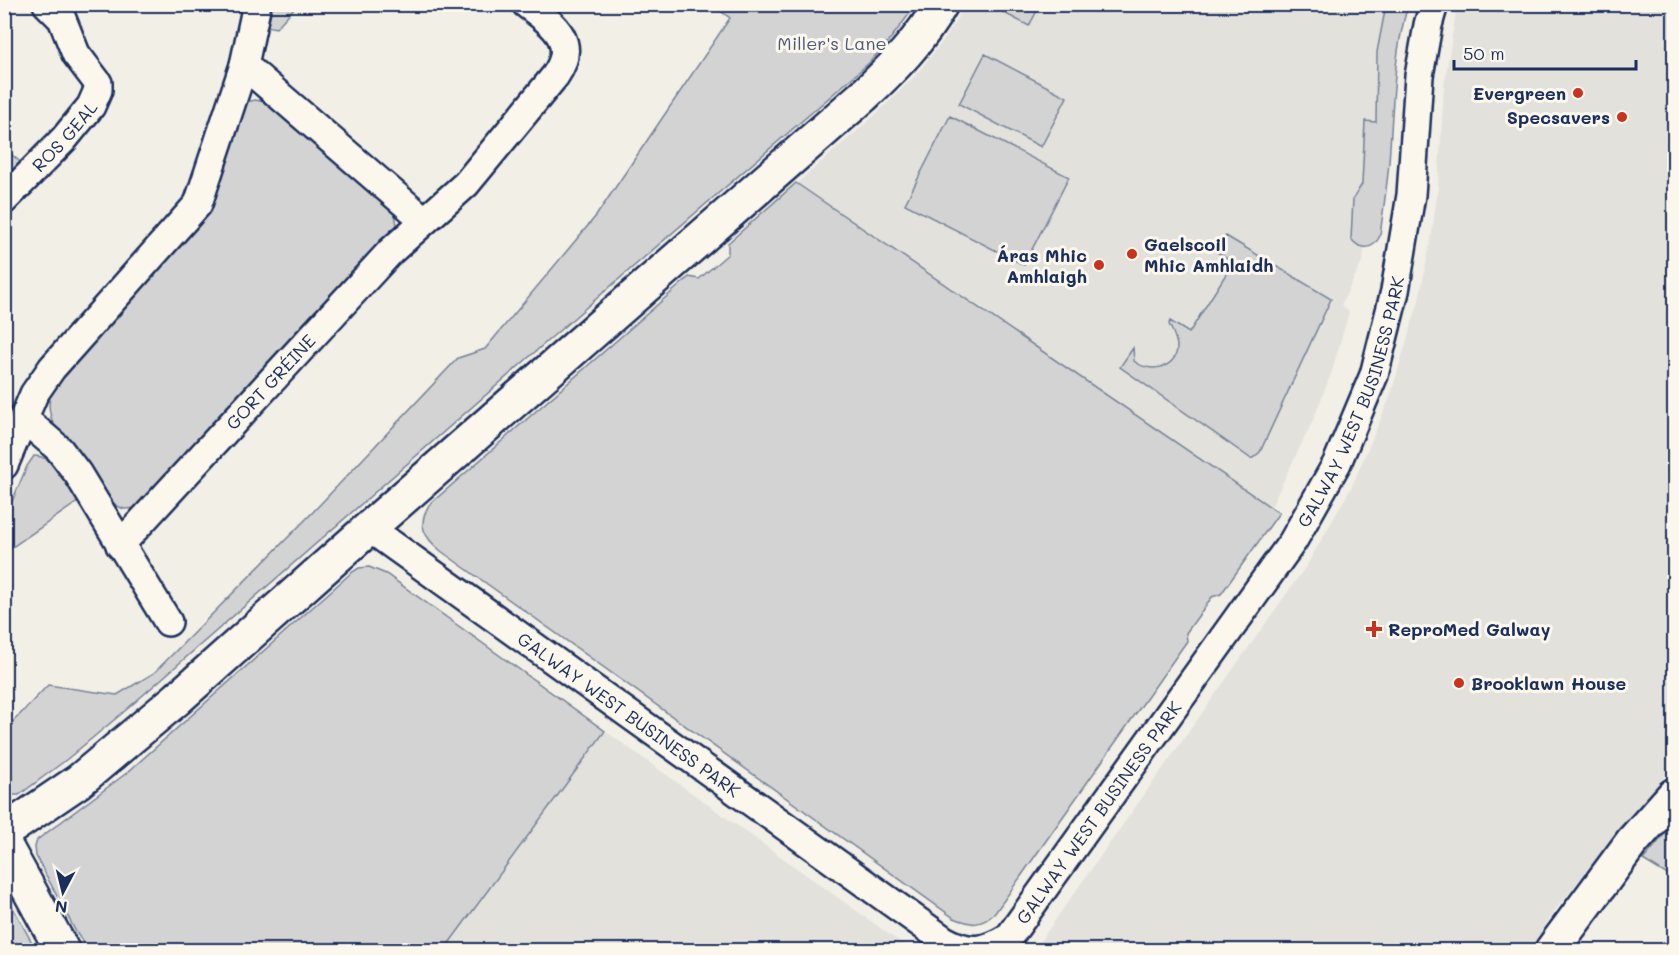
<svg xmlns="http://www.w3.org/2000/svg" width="1679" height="955" viewBox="0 0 1679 955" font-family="Mali,sans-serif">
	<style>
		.built { fill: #e2e1dc }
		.green { fill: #d2d3d2; stroke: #768198; stroke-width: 1.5 }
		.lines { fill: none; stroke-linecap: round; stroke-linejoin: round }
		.minor-casing { stroke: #1b2f5e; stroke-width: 32 }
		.tertiary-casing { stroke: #1b2f5e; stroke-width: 38 }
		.minor { stroke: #fbf7ec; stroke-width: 27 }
		.tertiary { stroke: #fbf7ec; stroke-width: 33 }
		.poi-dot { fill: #c8321e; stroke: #fbf7ec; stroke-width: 2 }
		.labels { text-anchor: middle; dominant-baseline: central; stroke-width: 6; stroke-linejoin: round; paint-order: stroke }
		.park-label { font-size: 18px; fill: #49587b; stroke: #fbf7ec }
		.poi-label { font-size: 18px; font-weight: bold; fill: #1b2f5e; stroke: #fbf7ec; text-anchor: end }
		.street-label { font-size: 18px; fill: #1b2f5e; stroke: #fbf7ec }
	</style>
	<rect width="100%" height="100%" fill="#f2efe6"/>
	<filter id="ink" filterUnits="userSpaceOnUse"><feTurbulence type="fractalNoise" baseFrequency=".0167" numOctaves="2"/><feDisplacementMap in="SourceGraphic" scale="12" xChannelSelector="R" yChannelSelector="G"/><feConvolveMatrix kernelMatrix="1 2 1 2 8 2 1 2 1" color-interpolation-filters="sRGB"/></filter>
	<g filter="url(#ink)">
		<path class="built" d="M965,5h429l-31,255 -22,45 8,7 -17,59 -19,49 -42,87 8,6 -58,81 -9,3 -26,36 1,8 -192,272 -8,8 -15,4 -18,-7 -513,-367 -13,-10 -5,-13 -1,-13 7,-10 260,-228 10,2 29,-25v-11l145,-126 41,-40 33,-41z
			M1457,5h217v760l-119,145 -26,40h-495l273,-385 44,-77 39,-91 29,-97 13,-67 6,-45 6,-101z
			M369,567l17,7 525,376h-823l-12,-18 -39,-76 -2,-9 2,-7 91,-68 223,-199 8,-5z"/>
		<path class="green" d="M270,5h27l-21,23 -10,-2z
			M712,5h204l-24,32 -23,26 -317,274 -426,373 -60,50 -47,35h-11l-3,-2v-63l43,-45 69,10 37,-22 158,-160 146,-155 27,-9 111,-133 134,-198z
			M989,5h51l-11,21z
			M1386,5h22c-15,50 -15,104 -19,157 -2,25 -6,49 -9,74 -7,14 -19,15 -29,3l2,-40 9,-15 3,-63 11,1 1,-70z
			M985,54l82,43 -26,50 -82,-43z
			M255,100l15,3 125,111 2,11 -2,7 -257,276 -14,1 -7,-3 -10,-9 -13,-23 -41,-51c-5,-13 -5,-21 -1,-34l160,-188 27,-73 4,-22 4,-4z
			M950,116l119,61 -45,88 -119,-61z
			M5,149l20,17 -20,21z
			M796,183l483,330 -58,81 -9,3 -26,36 1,8 -192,272c-15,14 -23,12 -41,5l-513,-367c-17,-14 -24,-26 -12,-46l260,-228 10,2 29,-25v-11z
			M1226,236l105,63 -71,153 -7,6h-3l-130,-91 13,-19 1,13c14,12 43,9 43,-14 0,-8 -5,-16 -8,-23l1,-3 19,12 44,-70 -19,-13z
			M34,456c21,-1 35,29 45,45l-74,51v-34l22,-52z
			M369,567l17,7 219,157 -161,219h-356l-12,-18 -40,-76 -1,-9 2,-7 91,-68 223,-199 8,-5z
			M1674,823v56l-31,-19z
			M5,893l31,57h-31z"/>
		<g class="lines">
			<g class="minor-casing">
				<g id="minor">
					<path d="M244,65l180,155"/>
					<path id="s1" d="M4,200l60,-61 27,-33 7,-16v-7l-22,-29 -14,-35 -15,-15"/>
					<path d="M23,418l36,31 19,25 90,148"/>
					<path d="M4,465l30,-71 18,-26 146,-164 46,-139 13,-61"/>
					<path id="s2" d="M369,528l575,412c25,14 41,12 65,-3l284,-396 44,-78 37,-88 21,-84 16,-96 8,-119 9,-51 6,-21"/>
					<path id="s3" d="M120,545l271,-294 75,-67 89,-108c24,-35 -2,-52 -29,-72"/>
				</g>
			</g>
			<g class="tertiary-casing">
				<path id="tertiary" d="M4,832l75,-51 98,-82 192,-171 494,-432c30,-28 58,-56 78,-92
					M4,844l58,106
					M1552,950l80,-108 42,-47"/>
			</g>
			<use href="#minor" class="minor"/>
			<use href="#tertiary" class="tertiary"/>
		</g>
	</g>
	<g class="poi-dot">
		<circle cx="1578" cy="93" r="6"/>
		<circle cx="1622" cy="117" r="6"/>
		<circle cx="1132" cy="254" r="6"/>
		<circle cx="1099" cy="265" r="6"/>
		<path d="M1371 620h6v6h6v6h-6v6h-6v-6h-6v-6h6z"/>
		<circle cx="1459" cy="683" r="6"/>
	</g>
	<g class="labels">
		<g class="park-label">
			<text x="832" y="43">Miller's Lane</text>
		</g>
		<g class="poi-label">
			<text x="1566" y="93">Evergreen</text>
			<text x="1610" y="117">Specsavers</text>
			<text x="1144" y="244" text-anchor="start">Gaelscoil<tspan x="1144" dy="21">Mhic Amhlaidh</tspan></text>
			<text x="1087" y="255">Áras Mhic<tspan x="1087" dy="21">Amhlaigh</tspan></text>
			<text x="1388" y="629" text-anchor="start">ReproMed Galway</text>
			<text x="1471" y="683" text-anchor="start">Brooklawn House</text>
		</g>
		<g class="street-label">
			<text stroke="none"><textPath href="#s1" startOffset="88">ROS GEAL</textPath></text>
			<text stroke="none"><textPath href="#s3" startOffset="222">GORT GRÉINE</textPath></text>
			<text stroke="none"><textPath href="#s2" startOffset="1416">GALWAY WEST BUSINESS PARK</textPath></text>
			<text stroke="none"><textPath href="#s2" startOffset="320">GALWAY WEST BUSINESS PARK</textPath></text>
			<text stroke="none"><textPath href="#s2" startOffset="930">GALWAY WEST BUSINESS PARK</textPath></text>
		</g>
	</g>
	<rect width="1679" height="955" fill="none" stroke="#fbf7ec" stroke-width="24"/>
	<rect x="12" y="12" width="1655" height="931" fill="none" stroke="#1b2f5e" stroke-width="2" filter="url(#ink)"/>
	<g transform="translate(63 892) rotate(187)" stroke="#fbf7ec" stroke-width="4.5" paint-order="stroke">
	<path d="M0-4.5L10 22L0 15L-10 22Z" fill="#1b2f5e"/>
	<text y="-9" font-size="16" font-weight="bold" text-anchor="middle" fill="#1b2f5e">N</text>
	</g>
	<path d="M1454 60v9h182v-9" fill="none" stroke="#1b2f5e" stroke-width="3"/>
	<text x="1463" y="60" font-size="18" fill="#1b2f5e" stroke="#fbf7ec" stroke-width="4.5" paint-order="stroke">50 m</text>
</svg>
